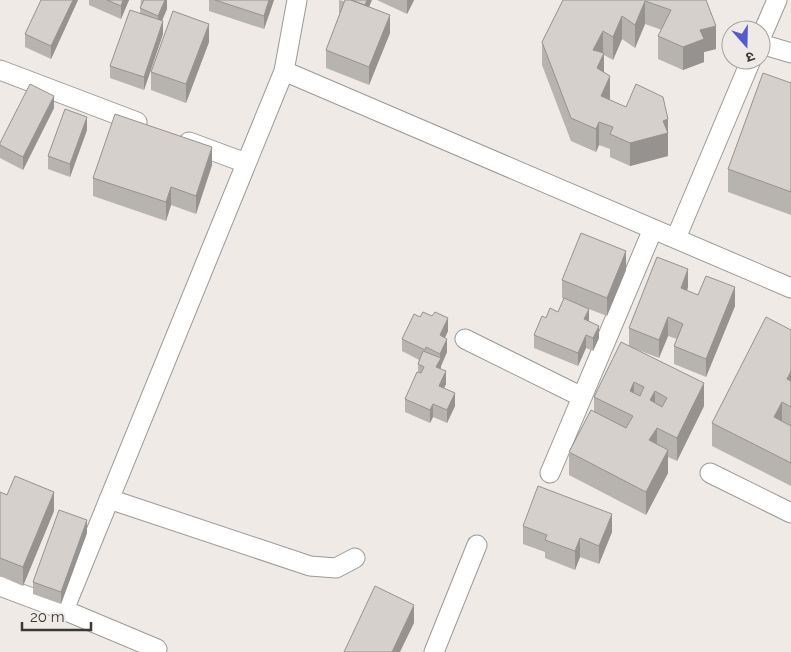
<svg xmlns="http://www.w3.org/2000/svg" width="791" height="652" viewBox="0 0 791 652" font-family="Raleway,'Noto Sans Devanagari',sans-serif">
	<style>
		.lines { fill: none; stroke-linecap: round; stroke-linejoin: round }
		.minor-casing { stroke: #9d9994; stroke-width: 21 }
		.minor { stroke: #fff; stroke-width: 19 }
		.wall { fill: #b7b3af }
		.shaded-wall { fill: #95928f }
		.building { fill: #d5d0cc; stroke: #95928f; fill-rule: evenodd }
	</style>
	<rect width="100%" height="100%" fill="#efeae5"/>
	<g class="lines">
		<g class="minor-casing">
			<path id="minor" d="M761,37l16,-37
				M761,44l30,9
				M0,70l137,52
				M284,71l507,217
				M189,142l57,21
				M676,238l75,-178
				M465,339l117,58
				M550,473l103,-244
				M710,473l81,40
				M109,499l201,67 26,2 19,-10
				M0,586l64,24 220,-539 13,-71
				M64,610l93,39 -1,3
				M434,652l43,-107"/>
		</g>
		<use href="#minor" class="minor"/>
	</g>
	<path class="wall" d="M78,0l-27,59 -26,-12v-13z
		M89,0h40l-8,19 -32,-14z
		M141,0h26v9l-5,12 1,13 -19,56 -34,-12v-12l30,-53z
		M209,0h65l-10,29 -55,-18z
		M339,0l30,7 21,26 -21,52 -43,-17v-18l14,-37h-1z
		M377,0h37l-7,14z
		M563,0h143l10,49 -12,3v10l-21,8 -25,-11v-23l4,-6 -17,-6 -10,24 -13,-9 -9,21 -9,-5v17l6,27v1l16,7 42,12v37l-38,10 -20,-9v-8l-11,-4 -3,7 -25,-11 -29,-76v-23z
		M209,42l-23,61 -35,-13v-18z
		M791,83v132l-63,-23v-23z
		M54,108l-31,62 -23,-12v-15z
		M87,130l-17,47 -22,-8v-13z
		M212,165l-16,49 -25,-9 -5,16 -73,-25v-18z
		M626,270l-19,46 -18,-7v12l10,17 -6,13 -7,-3 -8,18 -44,-18v-13l12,-17 12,-6 6,-13 -2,-1v-18z
		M688,287l-1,4 11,4 37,11 -29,71 -32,-13v-18l3,-7 -9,-3 -9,22 -26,-10 71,58 -27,55 -9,-4v16l-22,42 -77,-40v-23l25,-40v-15l35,-51v-18z
		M791,330v156l-79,-40v-23z
		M448,331l-3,7 2,14 -6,14v3l5,15 -2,4 11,18 -8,17 -14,-6 -3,6 -25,-11v-13l13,-27v-8l1,-4 -17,-9v-12z
		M0,492l54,19 -31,75 -23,-10z
		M523,526l89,6 -13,32 -19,-7 -5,13 -30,-12v-6l-22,-8z
		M87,533l-26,71 -28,-10v-12z"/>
	<path class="shaded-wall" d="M73,0h5l-27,59v-13z
		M123,0h6l-8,19v-13z
		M163,0h4v9l-9,20v-13z
		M269,0h5l-10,29v-13z
		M367,0h5l-9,22v-13z
		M407,0h7l-7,14z
		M645,1v23l-10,24v-23z
		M390,15v18l-21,52v-18z
		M622,16v23l-9,21v-23z
		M163,21v13l-19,56v-13z
		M209,24v18l-23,61v-19z
		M716,26v23l-12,3v10l-21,8v-23l17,-17z
		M603,31v23l-10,-4z
		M604,53v23l-7,-8z
		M610,76v23l-9,21v-24z
		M54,96v12l-31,62v-13z
		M87,117v13l-17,47v-13z
		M668,119v37l-38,10v-23l33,-22z
		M599,122v23l-3,7v-23z
		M212,147v18l-16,49v-18z
		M171,187v18l-5,16v-19z
		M626,251v19l-19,46v-18z
		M688,269v18l-7,20v-19z
		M735,287v19l-29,71v-18z
		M589,309v12l-5,-2z
		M668,317v19l-9,22v-18z
		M448,318v13l-8,17v-13z
		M599,326v12l-6,13v-13z
		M586,335v13l-8,18v-13z
		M447,339v13l-6,14v5l-5,-4 4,-8v-5z
		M446,371v13l-7,15v-13z
		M791,371v23l-4,-15z
		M634,382v24l-4,-15z
		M704,383v23l-27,55v-23z
		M655,391v23l-5,-14z
		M455,393v13l-8,17v-13z
		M782,402v23l-8,-8z
		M433,404v13l-3,6v-13z
		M657,428v23l-8,-11z
		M668,450v23l-22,42v-23z
		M54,492v19l-31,75v-19z
		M612,514v18l-13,32v-18z
		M87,520v13l-26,71v-12z
		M580,538v19l-5,13v-19z
		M414,605v18l-14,29h-8z"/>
	<path class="building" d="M41,0h32l-22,46 -26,-12z
		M107,0h16l-2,6z
		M144,0h21l-7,16 -18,-8z
		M215,0h54l-5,16z
		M345,0h6l39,15 -21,52 -43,-17z
		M351,0h16l-2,5z
		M563,0h143l10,26 -16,4 4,9 -21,8 -25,-11 13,-26 -26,-9 -10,24 -13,-9 -9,21 -10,-6 -10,19 11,3 -7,15 13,8 -9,20 25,11 10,-23 27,13 5,22 -5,2 5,12 -38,10 -20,-9 3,-7 -14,-5 -3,7 -25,-11 -29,-76z
		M130,10l33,11 -19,56 -34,-11z
		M173,11l36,13 -23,60 -35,-12z
		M763,73l28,10v109l-63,-23z
		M30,84l24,12 -31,61 -23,-12v-2z
		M65,109l22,8 -17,47 -22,-8z
		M115,114l97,33 -16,49 -25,-9 -5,15 -73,-24z
		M581,233l45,18 -19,47 -45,-18z
		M657,257l31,12 -7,19 17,7 8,-19 29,11 -29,72 -32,-13 9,-22 -15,-7 -9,23 -30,-12z
		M564,298l25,11 -5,10 15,7 -6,12 -7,-3 -8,18 -44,-18 8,-19 4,2 4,-10 8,4z
		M423,312l9,4 3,-4 13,6 -8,17 7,4 -7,15 -14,-7 -1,3 -23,-11 12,-25 6,3z
		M766,317l25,13v41l-4,8 4,2v26l-9,-5 -8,15 17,9v37l-79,-40z
		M621,342l83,41 -27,55 -20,-10 -8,12 19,10 -22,42 -77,-40 22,-42 35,18 7,-12 -39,-19zM634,382l10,5 -4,9 -10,-5zM655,391l12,7 -5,9 -12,-7z
		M423,351l18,7 -5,9 10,4 -7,15 16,7 -8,17 -14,-6 -3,6 -25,-11 12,-27 4,1 3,-6 -6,-3z
		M15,476l39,16 -31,75 -23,-9v-66l7,3z
		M538,486l74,28 -13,32 -19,-8 -5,13 -30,-11 2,-5 -24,-9z
		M59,510l28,10 -26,72 -28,-10z
		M375,586l39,19 -22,47h-48z"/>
	<g transform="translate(746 45) rotate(160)"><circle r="24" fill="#efeae5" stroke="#a6a39f"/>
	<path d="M0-4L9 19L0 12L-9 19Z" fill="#5759d1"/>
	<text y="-8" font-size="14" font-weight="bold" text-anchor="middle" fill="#393836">उ</text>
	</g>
	<path d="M22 622v8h69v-8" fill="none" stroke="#393836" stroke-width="2.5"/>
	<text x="30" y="622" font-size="15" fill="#393836" stroke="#efeae5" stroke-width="4" paint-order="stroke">20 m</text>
</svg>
